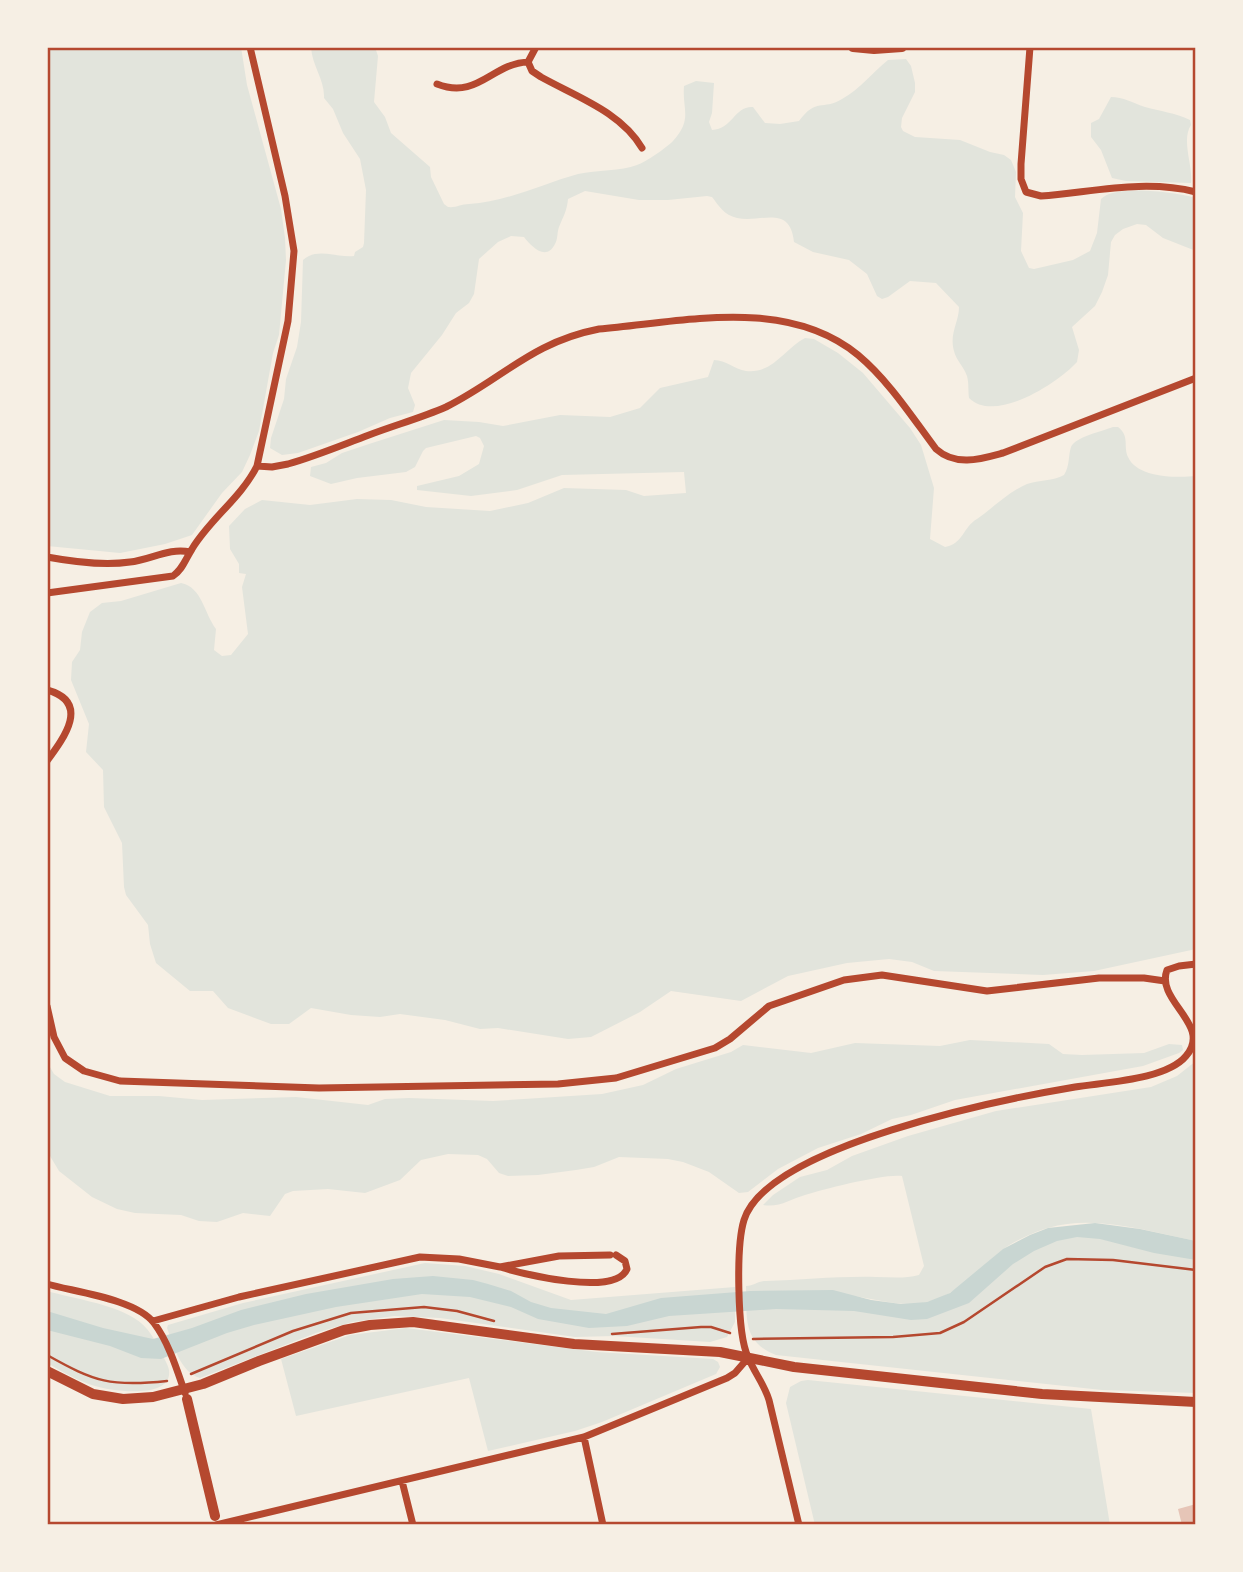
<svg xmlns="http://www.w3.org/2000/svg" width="1243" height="1572" viewBox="0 0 1243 1572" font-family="'Asap Condensed',sans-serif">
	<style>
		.green { fill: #e2e4dc }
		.water { fill: #c9d6d2 }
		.building { fill: #e6c5b7 }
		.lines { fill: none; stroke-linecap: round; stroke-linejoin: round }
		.path { stroke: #b5482f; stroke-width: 2.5 }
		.minor { stroke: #b5482f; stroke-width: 7 }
		.tertiary { stroke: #b5482f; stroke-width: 10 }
		.neatline { fill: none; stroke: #b5482f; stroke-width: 2.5 }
	</style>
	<rect width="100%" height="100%" fill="#f6efe4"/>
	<path class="green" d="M47,47h194l6,38 34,124 4,29 1,22 -7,75 -6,18 -14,78 -9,24 -8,17 -20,21 -30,42 -27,9 -45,9 -73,-7z
		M311,47h64l3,9 -4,46 11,15 6,16 39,34 1,10 13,27 4,3c8,1 13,-3 21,-3 37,-2 73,-20 109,-30 19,-4 43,-3 59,-9 9,-3 29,-17 36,-24 20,-22 9,-31 11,-55l12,-5 18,2 -2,30 -3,9 3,8c21,-1 22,-24 41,-23l12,16 15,1 19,-3c18,-24 23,-10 43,-22 18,-10 31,-27 46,-39l18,-1 5,7 4,17v9l-13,26 -1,9 2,4 12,6 45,3 30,12 14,3 7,5 5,12 -1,25 8,16 -2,38 8,17 5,1 39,-9 17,-9 7,-18 4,-34c13,-15 76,-7 95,-1v53l-33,-13 -17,-13 -9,-1 -14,5 -8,6 -4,7 -3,33 -6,17 -7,14 -23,21 7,23 -2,12c-19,21 -82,62 -108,36 -1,-7 0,-15 -2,-22 -3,-9 -11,-16 -13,-25 -5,-17 5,-29 5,-44l-23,-24 -26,-2 -22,16 -6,2 -5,-3 -10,-22 -18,-14 -36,-8 -19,-10c-4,-38 -32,-19 -57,-24 -13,-3 -18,-12 -25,-21l-5,-1 -39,4h-29l-54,-9 -17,8c-1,12 -5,18 -9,28 -2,5 -1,12 -4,17 -9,18 -24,2 -31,-7l-13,-1 -13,6 -19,17 -5,35 -5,9 -13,10 -14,22 -31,38 -3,15 7,17 -2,7 -23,6 -32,14 -60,21 -16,2 -12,-7 1,-10 13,-39 2,-20 11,-32 4,-25 2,-62c14,-13 34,-2 51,-4l1,-4 8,-5 1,-4 2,-53 -6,-31 -17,-26 -10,-24 -9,-11c1,-18 -12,-32 -13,-51z
		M1111,97c12,0 22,6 34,10 15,4 30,6 45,13l1,5c-10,15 2,40 0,58l-65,-2 -14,-3 -11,-28 -10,-13v-14l8,-4z
		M805,338l9,1 24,14 25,20 47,55 11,17 13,43 -4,51 15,8c18,-3 18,-20 32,-28 16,-11 31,-27 50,-35 12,-4 26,-3 37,-9 6,-9 4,-19 7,-28 4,-10 32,-16 42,-20h5c12,9 5,19 10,30 9,21 49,21 68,19v473l-102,22 -51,4 -109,-4 -22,-9 -23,-3 -42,4 -59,13 -47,25 -70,-10 -31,21 -49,25 -23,2 -70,-11 -18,1 -35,-9 -45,-6 -20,3 -29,-2 -40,-7 -22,16h-18l-43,-16 -15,-17h-23l-34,-28 -6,-19 -2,-19 -22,-30 -2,-8 -2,-44 -18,-36 -1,-37 -17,-18 3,-28 -18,-44 1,-18 8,-12 2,-18 8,-20 12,-9 19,-2 60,-18c21,4 23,30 35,46l-2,21 8,6 9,-1 17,-21 -6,-47 4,-13 -7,-1v-9l-9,-15 -1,-23 16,-17 17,-9 48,5 47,-6 34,1 35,7 64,4 38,-8 36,-15 62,2 18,6 42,-3 -2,-21 -122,3 -45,15 -46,6 -54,-6v-4l42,-10 20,-12 5,-18 -4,-8 -4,-2 -50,12 -3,3 -8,16 -9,5 -49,6 -26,6 -21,-8 1,-9 15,-4 16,-10 27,-9 75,-24 35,2 24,4 57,-11 50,2 30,-9 20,-20 48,-11 6,-17c12,0 20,9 32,11 27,3 38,-22 59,-33z
		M970,1040l79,4 14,10 19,1 62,-2 25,-9 13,1 1,5 -4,3 -36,13 -188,34 -44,15 -19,4 -31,15 -43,14 -40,21 -30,23 -9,1 -30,-21 -26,-10 -15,-3 -49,-2 -25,10 -18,3 -38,5 -30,1 -9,-3 -12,-14 -9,-4 -30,-1 -27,6 -21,20 -35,13 -37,-4 -35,2 -8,3 -15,22 -27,-3 -26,9 -18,-1 -18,-6 -46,-2 -18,-4 -25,-12 -33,-26 -12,-20v-89l7,12 11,8 45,14h49l43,4 94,-3 72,8 17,-6 24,-1 84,3 109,-7 41,-9 33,-16 55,-17 12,-7 68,8 44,-10 85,3z
		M1196,1061v180c-47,-9 -100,-27 -148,-13 -14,4 -36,14 -47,23 -24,19 -44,45 -74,51 -26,6 -50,-3 -74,-6l68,16 139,-77 136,9v149l-94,-3 -326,-35c-34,-13 -29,-38 -30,-69 8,0 12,-5 20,-5 36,-1 73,-5 110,-4 14,0 28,2 43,-2l5,-9 -22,-90c-15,-3 -79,13 -97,19 -14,4 -26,13 -42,10l10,-10 27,-18 27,-7 25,-14 56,-20 88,-25 155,-24 26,-11z
		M425,1263l40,3 34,8 72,26 164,-13v35l-8,15 -17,5 -96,-6 -39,1 -135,-19 -46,-2 -42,6 -36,11 -116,45c-20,-6 -26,-32 -33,-50l1,-3 75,-22z
		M47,1291c28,8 62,12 87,27 15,9 21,22 29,38 2,4 5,9 6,14 4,30 -58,21 -74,16 -17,-5 -32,-14 -48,-23z
		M406,1328l191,24 116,7 5,3 2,5 -4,7 -114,48 -27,9 -87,20 -19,-73 -173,38 -15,-57 69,-24z
		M808,1380l283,29 19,116h-295l-29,-122 4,-16 11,-6z"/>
	<path class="water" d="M1095,1223l45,6 56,12v19l-42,-7 -54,-14 -23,-2 -20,4 -23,10 -21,13 -44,39 -42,16 -16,1 -57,-9 -78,-2 -107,7 -42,10 -38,2 -51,-9 -27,-12 -41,-10 -48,-3 -86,13 -82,18 -27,8 -66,26 -20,-1 -31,-12 -63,-16v-19l56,17 50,11 39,-11 49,-18 65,-16 87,-15 40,-3 40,4 15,4 23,7 20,11 20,6 55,6 55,-16 89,-7 83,-1 38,10 30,4 26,-2 23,-9 53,-44 27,-14 18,-7z"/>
	<path class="building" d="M1196,1504v21h-14l-4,-16z"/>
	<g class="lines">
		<path class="path" d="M612,1334l89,-7h10l19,6
			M753,1339l140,-2 47,-4 24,-11 81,-55 22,-8 46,1 83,10
			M47,1355c48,27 64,32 120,26
			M191,1374l102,-43 58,-18 73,-6 33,4 37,10"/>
		<path class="minor" d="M1030,47l-9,117v15l5,13 15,4c52,-4 103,-17 155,-4
			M528,62l4,9 9,6c36,20 80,35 101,71
			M528,62l8,-15
			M437,84c41,16 55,-21 91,-22
			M257,466l15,1 16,-3c28,-8 54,-19 81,-29 26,-10 52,-17 77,-28 56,-28 86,-65 153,-78 84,-7 187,-33 259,26 31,26 54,62 78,94 20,18 45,10 67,4l193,-75
			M47,557c27,5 56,9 83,5 20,-2 40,-15 60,-10
			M47,593l126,-17c10,-7 12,-16 19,-27 18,-30 49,-51 65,-83l31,-145 6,-70 -9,-55 -35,-149
			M47,690c44,12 17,48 0,71
			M47,1006l7,31 11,21 19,13 36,10 199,7 239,-4 58,-6 99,-30 15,-9 39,-33 75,-26 38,-5 105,16 112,-13h45l21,3
			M610,1255l-51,1 -59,11c24,7 115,30 127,2l-2,-8 -9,-6
			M47,1284c28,8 89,15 107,39 15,20 23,47 31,70
			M153,1321l86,-24 181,-40 39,2 41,8
			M584,1437l19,88
			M402,1481l11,44
			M216,1525l368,-88 143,-59 8,-5 13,-15
			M799,1525l-30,-125c-5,-16 -15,-28 -21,-43 -11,-23 -12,-111 -4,-137 24,-75 260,-121 331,-133 30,-5 91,-7 111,-31 27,-31 -31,-55 -19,-86l12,-4 17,-2"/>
		<path class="tertiary" d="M853,47l21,2 28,-2
			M47,1371l46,23 30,5 30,-2 50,-13 56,-23 85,-31 26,-5 43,-3 161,22 146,8 74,15 248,27 154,8
			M187,1399l28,117"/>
	</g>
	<rect width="1243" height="1572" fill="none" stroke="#f6efe4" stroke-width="98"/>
	<rect x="49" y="49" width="1145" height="1474" class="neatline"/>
</svg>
